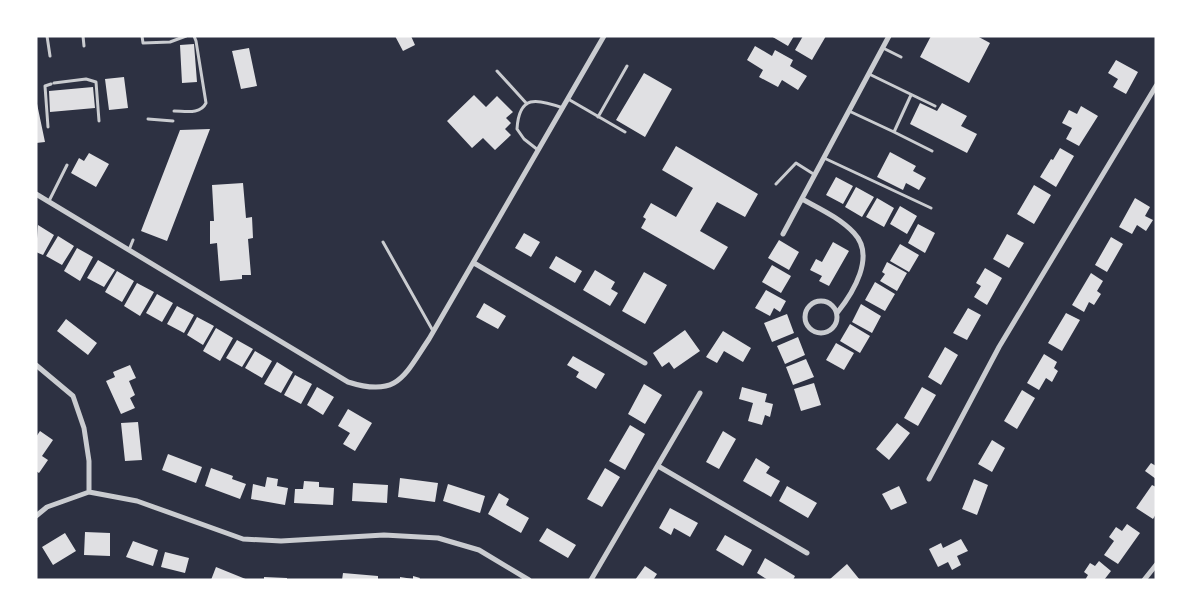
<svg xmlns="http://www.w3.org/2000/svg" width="1192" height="616" viewBox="0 0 1192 616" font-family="Poppins,sans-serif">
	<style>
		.building { fill: #e0e0e3 }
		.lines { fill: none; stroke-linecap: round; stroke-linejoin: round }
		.service { stroke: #caccd0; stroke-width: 3 }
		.minor { stroke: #caccd0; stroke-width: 5 }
	</style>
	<rect width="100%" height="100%" fill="#2d3142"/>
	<path class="building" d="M395,36h16l4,9 -12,6z
		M771,36h23l-6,10z
		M803,36h23l-14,24 -17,-10z
		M931,36h46l13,7 -21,40 -49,-26z
		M194,44l3,38 -15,1 -2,-38z
		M755,46l17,10 3,-6 18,10 -3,6 17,10 -9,14 -16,-10 -4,7 -19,-10 4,-7 -16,-10z
		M249,48l8,38 -16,3 -9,-38z
		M1116,60l22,12 -12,22 -13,-7 5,-8 -10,-6z
		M644,73l28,16 -27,48 -29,-17z
		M124,77l4,31 -19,2 -4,-31z
		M93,87l2,21 -45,4 -1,-21z
		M474,95l12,12 11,-11 16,16 -7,6 5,5 -6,6 6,6 -16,15 -12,-12 -11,10 -25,-27z
		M36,99l9,43 -9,1z
		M920,103l17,8 5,-8 25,13 -6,10 16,8 -10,19 -57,-29z
		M1081,106l17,10 -19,30 -13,-7 6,-11 -10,-5 7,-13 8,4z
		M210,129l-43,112 -26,-10 39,-101z
		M676,146l82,48 -13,23 -28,-15 -17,29 28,16 -14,23 -73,-42 5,-9 -3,-2 8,-14 25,14 17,-29 -31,-18z
		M1060,148l14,8 -18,31 -16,-10 11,-18 2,1z
		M890,152l26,14 -3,5 13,7 -7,12 -13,-7 -3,7 -26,-13z
		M89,153l20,11 -13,23 -25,-14 8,-15 5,3z
		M836,177l17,9 -10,18 -17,-9z
		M243,183l3,35 6,-1 1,21 -5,1 3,36h-9v4l-22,2 -3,-38 -7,1v-23h4l-2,-36z
		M1034,185l17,10 -17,29 -17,-10z
		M856,187l18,10 -12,20 -17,-10z
		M877,198l17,10 -10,19 -18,-10z
		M1135,198l15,9 -5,9 8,4 -7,11 -9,-6 -5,9 -13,-7z
		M900,206l17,10 -10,18 -17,-10z
		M918,224l17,9 -10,20 -17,-10z
		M38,225l16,10 -11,20 -7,-3z
		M524,233l16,9 -9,15 -16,-9z
		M1007,234l17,9 -15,25 -16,-9z
		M58,236l16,10 -12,19 -16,-9z
		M1111,237l12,7 -16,28 -12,-7z
		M779,240l20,12 -10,18 -21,-12z
		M833,242l16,9 -20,35 -10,-5 3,-5 -12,-6 6,-11 6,3z
		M900,244l19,11 -10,17 -19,-11z
		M77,248l16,9 -13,24 -16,-10z
		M556,256l26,15 -7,12 -26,-15z
		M98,260l17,10 -11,17 -17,-9z
		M887,262l20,11 -10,18 -17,-10 5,-7 -3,-2z
		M772,265l19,11 -10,17 -19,-11z
		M985,268l17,10 -15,27 -13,-8 7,-11 -5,-3z
		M595,270l20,12 -4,7 7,4 -8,13 -27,-16z
		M117,271l17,10 -12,21 -17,-10z
		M644,272l23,13 -22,39 -23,-13z
		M1091,273l12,8 -6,10 4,3 -7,11 -5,-3 -5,10 -12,-7z
		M875,282l20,12 -10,17 -20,-11z
		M137,283l17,9 -14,24 -16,-10z
		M766,290l20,11 -6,11 -6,-4 -4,8 -15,-8z
		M157,294l16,9 -11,19 -16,-9z
		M484,303l22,13 -8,13 -22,-12z
		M861,304l20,12 -9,17 -20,-11z
		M177,306l17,9 -10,18 -17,-9z
		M968,308l13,7 -14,25 -14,-7z
		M1066,313l14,7 -18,31 -14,-8z
		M787,314l7,19 -22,9 -8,-19z
		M197,317l17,9 -11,19 -16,-10z
		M66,319l31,24 -9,12 -31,-24z
		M850,324l20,12 -10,17 -20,-12z
		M216,328l17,10 -13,23 -17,-10z
		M685,330l15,21 -26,18 -5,-7 -7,5 -9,-14z
		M723,331l28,17 -8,14 -19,-11 -7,12 -11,-6z
		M798,337l7,18 -20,9 -8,-18z
		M237,340l16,9 -11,18 -16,-9z
		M836,343l18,10 -10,17 -18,-10z
		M945,347l13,8 -17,30 -13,-8z
		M255,351l17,10 -10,17 -17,-10z
		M1044,354l13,8 -3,6 4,3 -6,11 -6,-4 -7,12 -12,-7z
		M573,356l32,18 -9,15 -20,-12 3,-5 -12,-7z
		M806,359l8,18 -21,8 -7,-18z
		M277,362l16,10 -12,21 -17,-9z
		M130,365l6,13 -7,3 6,14 -5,3 5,10 -14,6 -15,-33 9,-4 -2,-5z
		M295,375l17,9 -11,20 -17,-9z
		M814,383l7,22 -20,6 -7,-22z
		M644,384l18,11 -17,29 -17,-10z
		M317,387l17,10 -11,18 -16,-10z
		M742,387l25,7 -2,8 8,2 -3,13 -5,-2 -3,10 -14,-4 5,-18 -14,-4z
		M922,387l14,8 -18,31 -14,-8z
		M1022,390l13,8 -18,31 -13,-8z
		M348,409l24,14 -17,28 -12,-7 7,-11 -12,-7z
		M138,422l4,38 -17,1 -4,-38z
		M897,423l13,10 -21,27 -13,-11z
		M630,425l15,9 -20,36 -16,-9z
		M40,431l13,9 -11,16 6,4 -9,13 -3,-2v-34z
		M723,431l13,8 -17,30 -13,-7z
		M992,440l13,8 -13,24 -14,-8z
		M168,454l34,13 -6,16 -34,-13z
		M756,458l14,9 -4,6 14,8 -9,16 -28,-16z
		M1151,463l5,3v13l-11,-8z
		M211,468l22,8 -1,3 14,5 -6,15 -35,-13z
		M605,468l15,9 -18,30 -15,-8z
		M267,477l11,2 -1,7 11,2 -3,17 -34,-6 2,-15 12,3z
		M400,478l38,5 -3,19 -37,-5z
		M974,479l14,6 -11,30 -15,-6z
		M304,481l15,1v5l15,1 -1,17 -39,-2 1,-14h8z
		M353,483l35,2 -1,18 -35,-2z
		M448,484l37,12 -5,17 -37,-12z
		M1152,485l4,2v27l-3,5 -17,-11z
		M787,486l30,17 -9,15 -29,-17z
		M899,486l8,17 -16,7 -9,-16z
		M499,493l10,6 -3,6 23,13 -8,15 -33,-19z
		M670,508l28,15 -8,14 -16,-9 -3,7 -12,-7z
		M1127,524l13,9 -22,31 -14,-9 10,-14 -5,-4 7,-10 6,4z
		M547,528l29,17 -8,13 -29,-17z
		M85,532l25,1v23l-26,-1z
		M65,533l11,18 -23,14 -11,-18z
		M725,535l27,15 -9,16 -27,-16z
		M961,539l7,12 -11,5 4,9 -9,5 -4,-8 -10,5 -9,-18 12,-6 2,5z
		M133,541l25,9 -5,16 -27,-9z
		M165,552l24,6 -4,15 -24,-6z
		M765,558l30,18 -2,4h-25l-11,-7z
		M1099,561l12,10 -7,9h-19l3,-5 -4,-3 6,-9 5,3z
		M847,564l13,16h-31z
		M645,566l12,8 -4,6h-18z
		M216,567l32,13h-37z
		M343,573l35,3v4h-36z
		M413,576l7,2 -1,2h-19v-3l13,2z
		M264,577l23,1v2h-23z"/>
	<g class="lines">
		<path class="service" d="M47,36l3,20
			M83,36l1,10
			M142,36l1,7 27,-1 16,-6
			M883,48l18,9
			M497,71l30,33
			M869,74l66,32
			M54,83l32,-4 10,3 3,39
			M568,99l57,33
			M174,111c11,0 26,4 32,-8l-10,-62 -2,-5
			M849,111l45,21 17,-37
			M598,117l29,-51
			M148,119l25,2
			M48,127l-3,-41 6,-2
			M894,132l38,19
			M538,150l-14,-11 -7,-10c2,-34 19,-31 46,-21
			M824,158l107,50
			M776,184l20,-21 19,12
			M49,201l18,-36
			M383,242l50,89
			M129,250l4,-10"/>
		<path class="minor" d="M36,194l312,188c50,16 56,-6 81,-43l175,-303
			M802,199c18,10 38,19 52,34 22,23 -1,60 -17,80
			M783,234l106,-198
			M474,263l171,100
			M805 317a16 16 0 1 1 32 0a16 16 0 1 1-32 0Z
			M36,365l37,31 11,32 5,33v31
			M658,466l149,87
			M929,479l70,-132 157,-261
			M36,516l11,-9 42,-15 48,9 106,38 38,2 103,-6 54,3 41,12 50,30
			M591,580l109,-187
			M1144,580l12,-15"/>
	</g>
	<rect width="1192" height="616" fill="none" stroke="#ffffff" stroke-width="75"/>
</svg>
